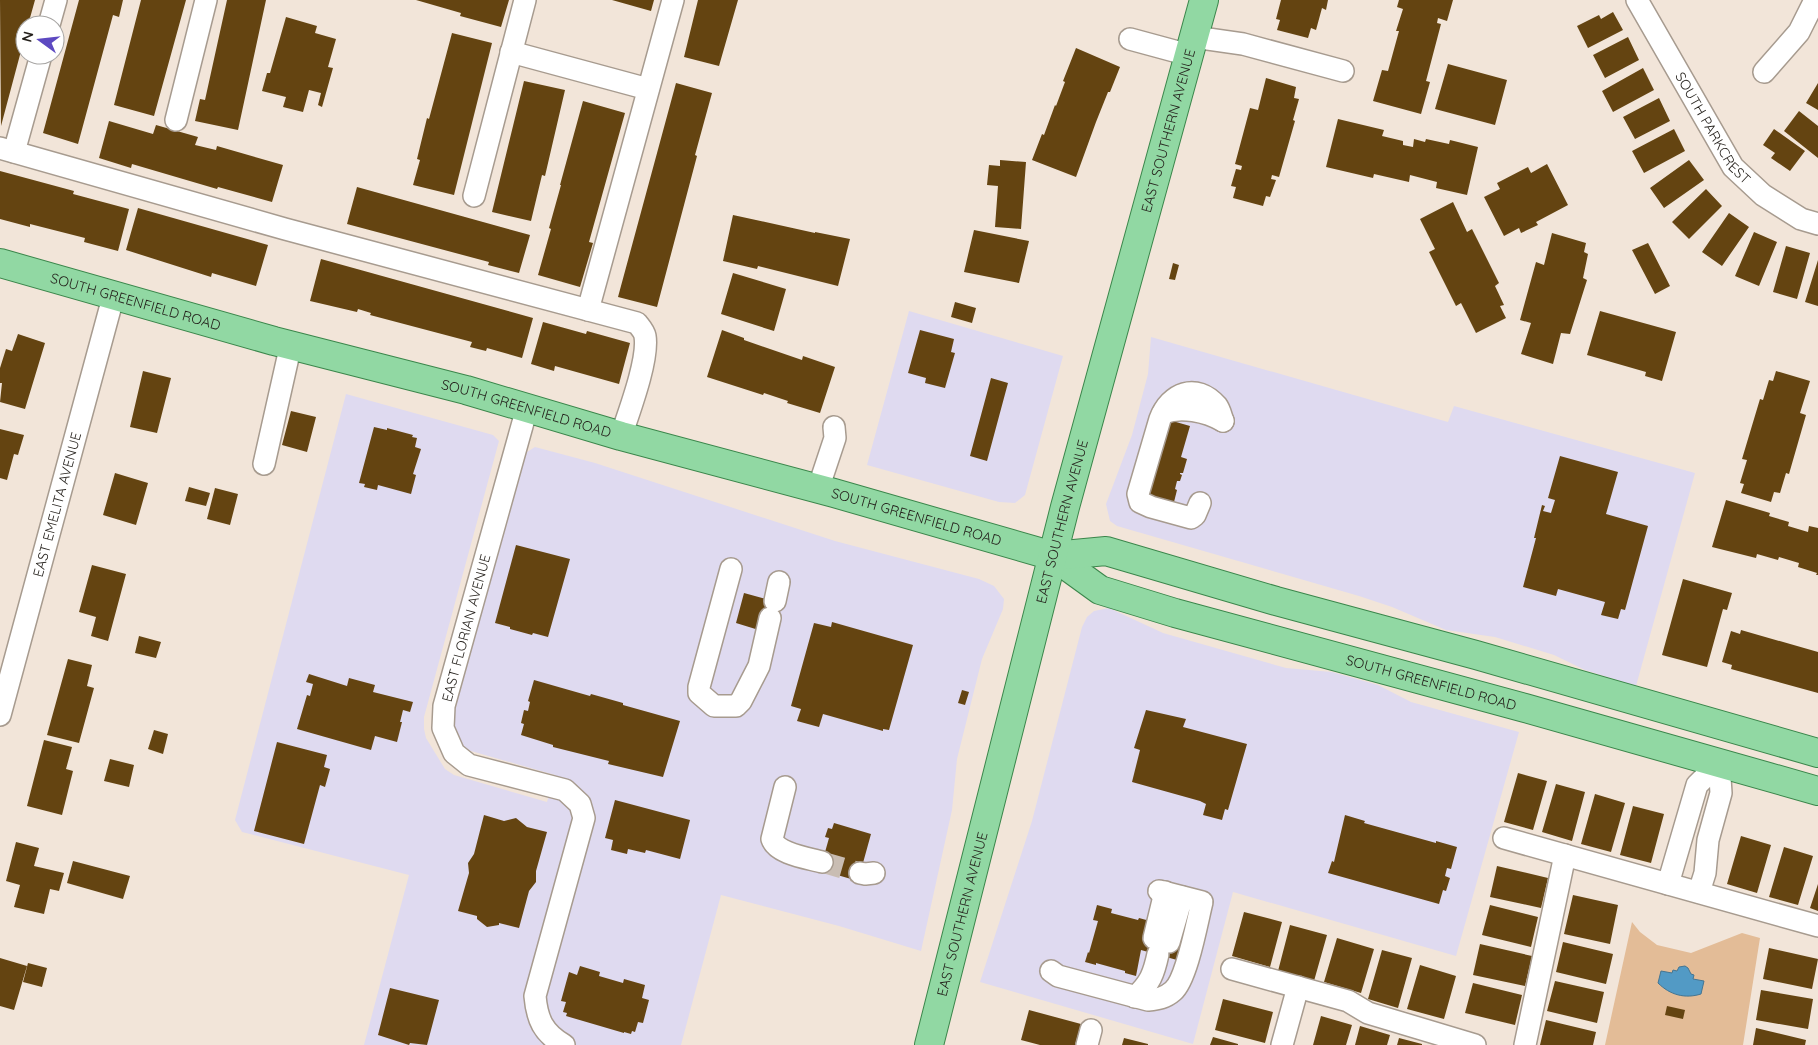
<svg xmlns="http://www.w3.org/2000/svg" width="1818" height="1045" viewBox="0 0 1818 1045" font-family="Quicksand,sans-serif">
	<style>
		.commercial { fill: #dfdaf0 }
		.green { fill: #e3bc97 }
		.water { fill: #529ac5; stroke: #447592 }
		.building { fill: #644411 }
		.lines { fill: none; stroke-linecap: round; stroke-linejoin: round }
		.minor-tunnel { stroke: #c9bdb3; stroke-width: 21; stroke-dasharray: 21 11; stroke-linecap: butt }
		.minor-casing { stroke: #a79b8f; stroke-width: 24 }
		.major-casing { stroke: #3b864b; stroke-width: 30 }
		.minor { stroke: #fff; stroke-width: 21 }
		.major { stroke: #91d8a3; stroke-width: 28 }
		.labels { text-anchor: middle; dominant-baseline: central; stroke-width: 5; stroke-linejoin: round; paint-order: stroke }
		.street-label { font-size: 14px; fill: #231f1a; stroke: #fff }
	</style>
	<rect width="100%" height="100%" fill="#f2e5d9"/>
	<path class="commercial" d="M909,311l154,45 -38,139 -10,8 -16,-1 -132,-37z
		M1151,337l297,85 6,-16 241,67 -59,213 -51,-16 -31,-15 -59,-18 -49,-7 -54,-23 -33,-11 -242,-70 -7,-5 -4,-17 26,-69 16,-61z
		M346,394l147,41 6,6 -75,276v12l2,9 19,31 9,6 93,27 8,-27 -84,-24 -11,-6 -8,-13v-11l72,-263 3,-6 8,-5 60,16 240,78 144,38 15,7 10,13 -1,10 -21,50 -25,100 -5,51 -31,141 -82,-25 -118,-31 -40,150h-317l45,-170 -167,-43 -7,-12z
		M1109,608l54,25 123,35 46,4 46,13 33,17 108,30 -63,224 -223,-64 -40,152 -213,-62 52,-161 50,-194 5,-10 7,-6z"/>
	<path class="green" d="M1632,922l8,10 17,13 34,8 51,-20 18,5 -17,107h-138z"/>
	<path class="water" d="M1685,966l3,2 3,6 3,1 -1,4 11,2 -3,13c-16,5 -31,1 -43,-11l3,-12 11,2 1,-3 4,1 2,-4z"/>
	<path class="building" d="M0,0h35l-7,25h-3v11l-24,90z
		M79,0h44l-4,17 -6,-2 -35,129 -35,-11z
		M141,0h45l-32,116 -40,-11z
		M227,0h39l-28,130 -43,-9 5,-22 5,1z
		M416,0h93l-8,27 -41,-11 1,-3z
		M612,0h42l-3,11z
		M698,0h40l-19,66 -35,-9z
		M1281,0h47l-2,10 -4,-2 -6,22 -5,-2 -3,10 -31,-8 3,-10 -4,-1z
		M1399,0h54l-6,21 -9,-3 -1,5 4,1 -15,57 4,1 -9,32 -48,-13 9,-31 6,1 11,-40h-3l7,-22 -6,-2z
		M1613,12l10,18 -35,18 -11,-22 22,-11 2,4z
		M286,17l31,9 -2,7 21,6 -8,28 5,1 -11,39 -4,-2 3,-12 -12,-3 -6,22 -20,-5 3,-10 -24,-6 5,-18h3z
		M452,33l40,10 -38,152 -41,-10 7,-25 -3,-1 10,-41 2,1z
		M1628,37l11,23 -34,18 -12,-23z
		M1076,48l44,19 -10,25h-2l-12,30 -20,55 -44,-17 10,-26 2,1 11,-30 1,1 9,-24 -2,-1z
		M1448,64l59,16 -12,45 -60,-16z
		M1643,68l11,22 -41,22 -11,-21z
		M1266,78l30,9 -2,11 5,1 -6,21 2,1 -16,56 -7,-2 -1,4 5,1 -6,17 -4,-1 -3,10 -30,-8 3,-11 -5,-1 5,-17 5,1 1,-4 -7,-2 15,-56 8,2z
		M524,81l41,9 -20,86 -3,-1 -11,46 -39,-9z
		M676,83l36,10 -17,62 2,1 -40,151 -39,-10z
		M1818,83v27l-12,-7z
		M1659,98l11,23 -35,18 -12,-22z
		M583,101l42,12 -36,129 4,1 -13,44 -42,-12 13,-46 -2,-1 12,-43h-1z
		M1799,111l19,15v32l-34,-27z
		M1338,119l46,11 -2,6 21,5v4l10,2 1,-8 11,3 1,-3 23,5 1,-4 28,7 -11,48 -31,-7 1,-6 -27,-7 -1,7 -35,-8 -1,4 -47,-11z
		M109,121l44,13 3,-9 42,12 -3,8 21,5 1,-4 66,19 -11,37 -54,-15 -1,2 -85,-25 -1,4 -32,-10z
		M1674,129l11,22 -41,22 -12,-22z
		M1774,129l31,22 -15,20 -19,-13 4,-5 -12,-8z
		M1000,160l26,2 -5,67 -26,-2 3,-41 -11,-1 2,-20 11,1z
		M1689,160l15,20 -40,28 -14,-20z
		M1547,164l21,41 -32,17 2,3 -17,8 -2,-5 -15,8 -20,-39 16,-8 -3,-6 31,-16 3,6z
		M0,171l74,20 -1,3 56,15 -11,42 -34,-9 1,-4 -55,-14v3l-30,-8z
		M357,187l173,48 -11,38 -31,-8 1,-3 -142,-38z
		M1706,189l16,17 -33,33 -17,-17z
		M1453,202l14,30 5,-3 27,54 -4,3 9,19 -4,1 6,12 -30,15 -15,-30 -5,3 -27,-54 6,-3 -15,-30z
		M138,208l130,37 -12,41 -44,-13 -1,4 -85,-27z
		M1729,213l20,14 -27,39 -20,-14z
		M733,215l82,18v-1l35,7 -12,47 -80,-20 -1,3 -34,-8z
		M974,230l55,11 -10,42 -55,-11z
		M1754,232l23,10 -18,44 -24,-10z
		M1552,233l34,10 -2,9 4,2 -5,24 4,2 -17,54 -9,-1 -8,31 -32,-10 10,-31 -11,-3 16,-58 8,3z
		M1648,243l22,43 -15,8 -23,-44z
		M1786,246l24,7 -13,46 -24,-7z
		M321,259l212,59 -11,40 -35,-10 -1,3 -16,-4 2,-5 -102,-27 1,-2 -13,-4 -1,3 -47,-11z
		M1818,260v46l-13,-4z
		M1173,263l6,2 -4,15 -6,-1z
		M733,273l53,16 -12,42 -53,-17z
		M955,302l21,6 -4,15 -21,-6z
		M1600,311l76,21 -14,49 -17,-5 1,-4 -59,-17z
		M543,322l43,12 1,-3 43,12 -11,41 -64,-18 -1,5 -23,-7z
		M722,330l22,8v2l58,20 1,-4 32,11 -15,46 -33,-10 1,-2 -24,-8 -1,2 -56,-18z
		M920,330l34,9 -3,13 4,1 -10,35 -20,-5 1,-5 -18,-5z
		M18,334l27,9 -20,66 -25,-7 2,-19h-2v-15l6,-19 6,2z
		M143,371l28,7 -14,55 -27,-6z
		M1776,371l34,10 -10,32 6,2 -17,59 -3,-1 -6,20 -6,-1 -3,10 -30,-9 3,-9 -4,-1 7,-23 -5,-1 18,-60 3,1 6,-20 4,1z
		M991,378l17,5 -21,78 -17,-5z
		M291,411l25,6 -9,35 -25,-7z
		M1169,420l21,6 -9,31 6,2 -4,14h-3v1l2,1 -2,6h-3l-2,8 2,1 -3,12 -2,-1v2l-23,-6 1,-5 -4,-1z
		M374,427l13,3v-2l26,7 -1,2 5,1 -2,9 6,2 -8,25 3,1 -5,19 -33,-9 -1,5 -13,-3 1,-3 -6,-1z
		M0,429l24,6 -6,20 -4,-1 -7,26 -7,-2z
		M1560,456l58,16 -12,42 42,12 -23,84 -4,-1 -3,10 -17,-4 4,-13 -47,-13 -2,7 -33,-9 13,-49h-2l8,-33 3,1 -2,5 8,2 4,-13 -7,-2z
		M115,473l33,10 -12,42 -33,-10z
		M189,487l21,6 -4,13 -21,-5z
		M215,488l23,6 -8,31 -23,-6z
		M1726,500l44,13 -1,3 20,6 -1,4 20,6 1,-6 9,2v47h-2l1,-2 -19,-6 1,-4 -20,-6 -1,3 -21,-6 -1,4 -44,-11z
		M516,545l54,14 -22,78 -15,-4 -1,2 -22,-6v-2l-15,-4z
		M92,565l34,9 -18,67 -17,-5 5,-19 -17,-5z
		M1683,579l49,14 -5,17 -4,-1 -16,58 -45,-12z
		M744,593l37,10 -4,17 -15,11 -26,-8z
		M832,622l81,23 -24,85 -6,-1v2l-60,-17 -4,13 -22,-6 4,-12 -10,-3 23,-83 17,4z
		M1741,630l77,22v41l-87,-24 1,-4 -10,-3 9,-31 9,3z
		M139,636l22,6 -5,16 -21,-5z
		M68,659l24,6 -5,21 7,2 -15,55 -32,-8z
		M309,674l38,12 2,-8 26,7 -2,7 40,10 -3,10 -7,-2 -3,12h2l-5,20 -22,-6 -4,14 -74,-21 10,-34 3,1 3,-12 -7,-2z
		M534,680l56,16 1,-2 32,9v2l57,16 -17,56 -55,-13 1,-3 -56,-14v-2l-32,-10 3,-11 -3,-1 3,-13 4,1 2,-9 -2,-1z
		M962,690l7,2 -4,13 -7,-2z
		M1146,710l40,9 -3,8 64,17 -19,66 -3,-1 -3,11 -19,-5 3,-11 -6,-3 -68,-19 8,-32 -6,-2z
		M154,730l14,4 -5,20 -15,-5z
		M44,740l28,7 -6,22 7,2 -11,44 -35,-9z
		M277,742l50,13 -3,12 6,2 -5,18 -5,-2 -16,59 -50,-13z
		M110,759l24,6 -5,22 -25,-6z
		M1518,773l29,8 -14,49 -29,-8z
		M1556,784l29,8 -13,49 -30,-9z
		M1595,794l30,9 -14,49 -30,-8z
		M615,800l75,20 -10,39 -34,-9 -1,3 -17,-4 -1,5 -16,-4 2,-10 -8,-2z
		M1633,806l31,8 -13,49 -31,-8z
		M484,815l20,6 12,-3 11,9 20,5 -11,39v11l-7,9 -10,37 -20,-5v2l-12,2 -10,-8v-3l-19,-5 11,-38 -1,-10 6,-9z
		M1345,815l20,6 -1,2 72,20v-2l21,6 -6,22 -4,-1 -2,8 5,2 -4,13 -3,-1 -4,14 -111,-31 4,-12 2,1z
		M834,823l37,11 -13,47 -38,-11 9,-32 -4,-1 3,-9 4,1z
		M1741,836l30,9 -14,48 -30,-9z
		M16,842l23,6 -5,18 30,7 -5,18 -9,-2 -6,25 -30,-7 6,-22 -14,-4z
		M1784,847l29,9 -15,49 -29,-8z
		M73,861l57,15 -7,23 -56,-16z
		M1497,866l51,12 -7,30 -51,-11z
		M1818,884v27l-8,-3z
		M1573,895l45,10 -8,39 -46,-10z
		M1097,905l15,4 -1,4 27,7 1,-2 11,3 -6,14 37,10 -4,15 -36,-10 -5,26 -11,-3v-2l-29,-8v2l-11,-3 3,-10 1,1 9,-32 -5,-1z
		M1490,905l48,12 -7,30 -49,-12z
		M1244,912l38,10 -12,45 -38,-11z
		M1290,925l37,10 -13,46 -36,-10z
		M1337,938l37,11 -13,44 -37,-11z
		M1563,942l50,12 -7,30 -50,-12z
		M1480,944l52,12 -7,30 -52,-11z
		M1769,948l49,11 -6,30 -49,-10z
		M1382,950l30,8 -14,50 -30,-9z
		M0,958l27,8 -13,44 -14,-4z
		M28,963l19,5 -5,19 -19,-5z
		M1420,965l36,11 -12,43 -37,-10z
		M580,966l20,6 -1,4 24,7 1,-4 21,6 -3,13 7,2 -6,23 -5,-1 -3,10 -3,-1 -1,3 -7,-2v1l-58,-17 1,-3 -4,-1 3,-10 -5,-1 8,-29 8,3z
		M1555,981l49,11 -7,31 -50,-12z
		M1473,983l49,12 -7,30 -50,-12z
		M390,988l49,12 -12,45 -17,-2 -1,2 -31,-10z
		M1761,990l52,9 -5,30 -52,-9z
		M1223,999l50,13 -8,31 -50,-13z
		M1667,1006l18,4 -2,9 -18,-4z
		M1029,1010l52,14 -6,21h-35l-19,-5z
		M1321,1016l31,9 -6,20h-33z
		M1546,1020l50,12 -3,13h-53z
		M1360,1026l30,9 -3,10h-32z
		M1756,1028l50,12 -1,5h-52z
		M1213,1037l25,7v1h-28z
		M1124,1038l24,6v1h-26z
		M1399,1038l23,6v1h-25z"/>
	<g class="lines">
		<path class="minor-tunnel" d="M822,862l38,11"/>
		<g class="minor-casing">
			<g id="minor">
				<path id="s1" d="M1637,0l96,167 30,28 38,24 17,5"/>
				<path d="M49,25l7,-25"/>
				<path d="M1194,37l49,7 100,27"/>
				<path d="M1130,39l59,16"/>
				<path d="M511,52l137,37"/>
				<path d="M1764,72l35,-40 16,-32"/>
				<path d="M176,120l30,-120"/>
				<path d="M0,148l285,81 352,94c3,4 7,8 8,13 4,23 -16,76 -24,100"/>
				<path d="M14,152l27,-97"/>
				<path d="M474,196l51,-196"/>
				<path d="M588,310l85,-310"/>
				<path d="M527,408l-83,298 -1,22 11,25 15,12 96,25 15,14 4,14 -49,178c2,23 8,37 29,49"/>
				<path d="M1163,413c18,-7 43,-2 60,8"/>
				<path d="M264,464l27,-120"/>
				<path d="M818,489l17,-51 -1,-11"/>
				<path d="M1200,503l-5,12 -4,3 -40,-11 -11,-5 -2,-8 22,-75c10,-26 36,-37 57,-13 3,4 4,10 6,15"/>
				<path d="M731,569l-32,118v6l15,13h22l5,-5 18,-35 11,-48"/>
				<path d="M775,601l4,-19"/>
				<path id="s2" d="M0,715l114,-421"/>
				<path d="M785,787l-13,52c5,15 36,19 50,23"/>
				<path d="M1504,838l314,88"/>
				<path d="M860,873l5,1 9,-1"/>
				<path d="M1668,884l29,-99 22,-22"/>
				<path d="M1699,892l6,-19 3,-33 13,-47 -2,-30"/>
				<path d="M1154,938l11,-46"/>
				<path d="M1169,942l13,-45"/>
				<path d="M1232,969l116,32 20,12 107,32"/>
				<path d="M1051,971l7,5 90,24c10,-1 17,-2 25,-9 14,-12 24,-69 29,-89l-43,-11"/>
				<path d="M1135,997c15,-13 19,-24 23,-43"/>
				<path d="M1087,1045l4,-15"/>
				<path d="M1282,1045l16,-58"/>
				<path d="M1525,1045l40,-190"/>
			</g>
		</g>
		<g class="major-casing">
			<g id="major">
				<path id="s3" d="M0,263l274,78 192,49 155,46 213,57 219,63 47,34 75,23 350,95 293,83"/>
				<path d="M1053,556l53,-5 170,50 200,54 342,98"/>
				<path id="s4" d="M929,1045l136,-538 139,-507"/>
			</g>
		</g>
		<use href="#minor" class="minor"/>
		<use href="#major" class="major"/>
	</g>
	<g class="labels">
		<g class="street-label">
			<text stroke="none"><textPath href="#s1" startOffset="149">SOUTH PARKCREST</textPath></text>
			<text stroke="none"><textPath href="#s4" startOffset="945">EAST SOUTHERN AVENUE</textPath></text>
			<text stroke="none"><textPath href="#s3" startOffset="141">SOUTH GREENFIELD ROAD</textPath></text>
			<text stroke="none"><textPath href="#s3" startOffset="546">SOUTH GREENFIELD ROAD</textPath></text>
			<text stroke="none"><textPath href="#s2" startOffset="218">EAST EMELITA AVENUE</textPath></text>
			<text stroke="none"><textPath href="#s3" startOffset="951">SOUTH GREENFIELD ROAD</textPath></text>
			<text stroke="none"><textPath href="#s4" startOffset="540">EAST SOUTHERN AVENUE</textPath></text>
			<text transform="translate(466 628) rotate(-75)">EAST FLORIAN AVENUE</text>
			<text stroke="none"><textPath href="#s3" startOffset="1495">SOUTH GREENFIELD ROAD</textPath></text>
			<text stroke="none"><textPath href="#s4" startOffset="135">EAST SOUTHERN AVENUE</textPath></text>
		</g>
	</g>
	<g transform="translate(40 40) rotate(285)"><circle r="24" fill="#ffffff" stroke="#a7a5a3"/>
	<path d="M0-4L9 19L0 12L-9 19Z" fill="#5d49c1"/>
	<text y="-8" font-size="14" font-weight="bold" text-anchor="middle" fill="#231f1a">N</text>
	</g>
</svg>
